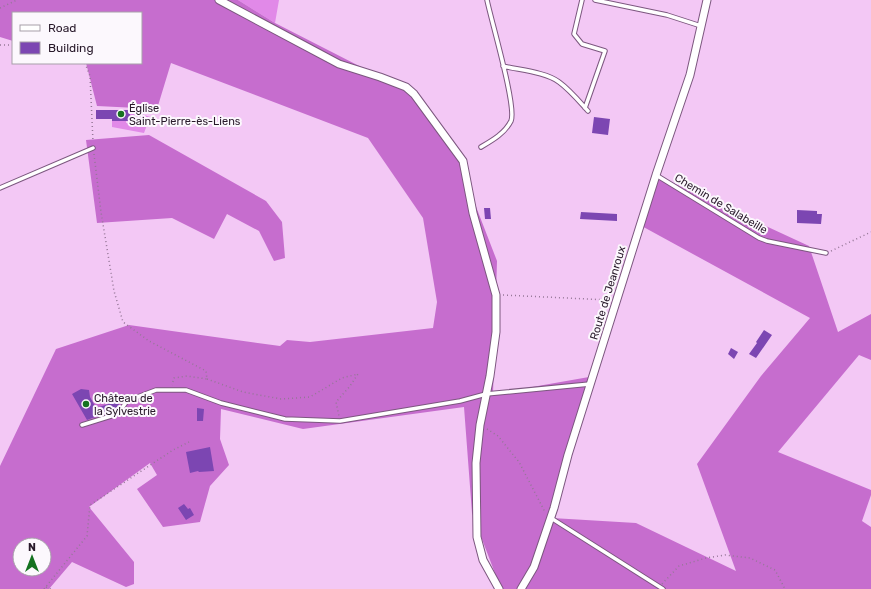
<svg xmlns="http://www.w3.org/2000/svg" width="871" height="589" viewBox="0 0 871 589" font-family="Rubik,sans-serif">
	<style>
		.green { fill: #e189e8 }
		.forest { fill: #c66dce; fill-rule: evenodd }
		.building { fill: #7c46b2 }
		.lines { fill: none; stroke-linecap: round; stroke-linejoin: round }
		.service-casing { stroke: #7c577f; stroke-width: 5.5 }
		.minor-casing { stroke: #7c577f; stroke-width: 9 }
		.path { stroke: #957797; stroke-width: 1.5; stroke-dasharray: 1 3; stroke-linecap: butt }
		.service { stroke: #fff; stroke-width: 3.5 }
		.minor { stroke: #fff; stroke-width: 7 }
		.poi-dot { fill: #157220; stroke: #fcf8fd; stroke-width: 1.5 }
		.labels { text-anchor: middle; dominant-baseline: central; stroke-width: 4; stroke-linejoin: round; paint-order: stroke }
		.poi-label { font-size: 11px; fill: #28192a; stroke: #fcf8fd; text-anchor: start }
		.street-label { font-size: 11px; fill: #28192a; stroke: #fcf8fd }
	</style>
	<rect width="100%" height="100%" fill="#f3c8f5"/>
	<path class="green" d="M238,0h41l-4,23z
		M130,110l20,7 -6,16 -32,-6v-6h7v-3h7v5h4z"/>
	<path class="forest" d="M0,0h238l37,23 139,71 39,53 44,114 -4,133 96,-17 -37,141 84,5 100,48 -39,-107 64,-88 49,-58 -172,-94 18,-49 153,71 29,86 33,-18v46l-12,-5 -81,97 93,38v5l-9,26 9,6v62h-370l-29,-76 -8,-106 -161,22 -82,-20 -1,30 9,26 -19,21 -10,36 -37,5 -26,-38 20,-14 -7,-12 -61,44 45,55v22l-8,3 -54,-25 -23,27h-49v-123l56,-117 73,-24 151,21 7,-6 23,2 123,-14 4,-26 -14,-84 -55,-80 -197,-75 -14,46 -60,-3 -11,-43h55v-50h-128v28l-13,-4zM20,545h24v24h-24z
		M149,135l117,66 16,21 3,36 -11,3 -15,-30 -32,-17 -13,25 -42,-21 -75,5 -11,-83z"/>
	<path class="building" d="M96,110h34v11h-18v-2h-16z
		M594,117l16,2 -2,16 -16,-2z
		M484,208h6l1,11h-6z
		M797,210l20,1v3h5l-1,10 -24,-1z
		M581,212l36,2v7l-37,-2z
		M764,330l8,5 -16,23 -7,-4 8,-11 -1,-1z
		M731,348l7,4 -4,7 -6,-5z
		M81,389l8,1 1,7 6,11 22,-7 1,5 -5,4 -27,10 -15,-26z
		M197,408l7,1 -1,12h-6z
		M210,447l4,24 -15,1 -1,-1 -8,2 -4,-21z
		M184,504l4,5 2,-1 4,7 -8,5 -8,-12z"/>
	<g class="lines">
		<g class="service-casing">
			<path id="service" d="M582,0l-8,34 8,10 23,7 -20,57
				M595,0l72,15 34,11
				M503,66c16,4 43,6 56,16 11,8 20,19 29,29
				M481,147c12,-7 24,-14 30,-26 6,-14 -20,-101 -24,-121
				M656,175l103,63 8,3 59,12
				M0,188l93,-40
				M82,425l29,-9 11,-8 5,-7 29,-11h30l35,13 64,16 55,2 120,-20 26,-7 104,-10
				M551,518l112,71"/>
		</g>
		<g class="minor-casing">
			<path id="minor" d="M219,0l120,64 41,13 26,10 8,7 49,67 10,52 23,82v37l-6,44 -10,49 -4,38 1,74 6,23 16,29
				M521,589l13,-22 20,-59 14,-53 88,-280 34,-100 17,-75"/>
		</g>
		<path class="path" d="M0,8l17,-8
			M0,45h13
			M85,63l5,13 3,66
			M94,154l7,58 13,79 9,31 26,19 57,30 1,8 -20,-3 -13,2 -2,7
			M831,251l40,-19
			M503,295l106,5
			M207,379l36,13 38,7 29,-2 32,-19 16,-4 -8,12 -14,16 3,14
			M487,429l11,7 21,26 26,50
			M662,584l17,-18 27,-8 19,-3 25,3 25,12 10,19
			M46,587l5,2
			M44,589l43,-53 3,-31 83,-55 16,-8"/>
		<use href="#service" class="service"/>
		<use href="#minor" class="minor"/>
	</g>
	<g class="poi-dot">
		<circle cx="121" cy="114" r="4"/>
		<circle cx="86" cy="404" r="4"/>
	</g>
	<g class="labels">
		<g class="poi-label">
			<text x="129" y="108">Église<tspan x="129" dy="13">Saint-Pierre-ès-Liens</tspan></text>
			<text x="94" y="398">Château de<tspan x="94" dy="13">la Sylvestrie</tspan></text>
		</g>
		<g class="street-label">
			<text transform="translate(721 204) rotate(31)">Chemin de Salabeille</text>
			<text transform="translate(608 293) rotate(-73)">Route de Jeanroux</text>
		</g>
	</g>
	<rect x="12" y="12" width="130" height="52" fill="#fcf8fd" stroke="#a79fa9"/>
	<rect x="20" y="25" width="20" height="6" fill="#ffffff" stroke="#a79fa9"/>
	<text x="48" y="32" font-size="12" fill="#28192a">Road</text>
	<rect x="20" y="42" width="20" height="12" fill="#7c46b2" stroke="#a79fa9"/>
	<text x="48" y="52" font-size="12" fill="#28192a">Building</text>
	<g transform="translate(32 557)"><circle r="19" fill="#fcf8fd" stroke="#a79fa9"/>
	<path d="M0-3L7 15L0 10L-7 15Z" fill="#157220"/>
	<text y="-6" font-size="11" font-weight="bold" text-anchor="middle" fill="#28192a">N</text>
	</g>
</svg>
